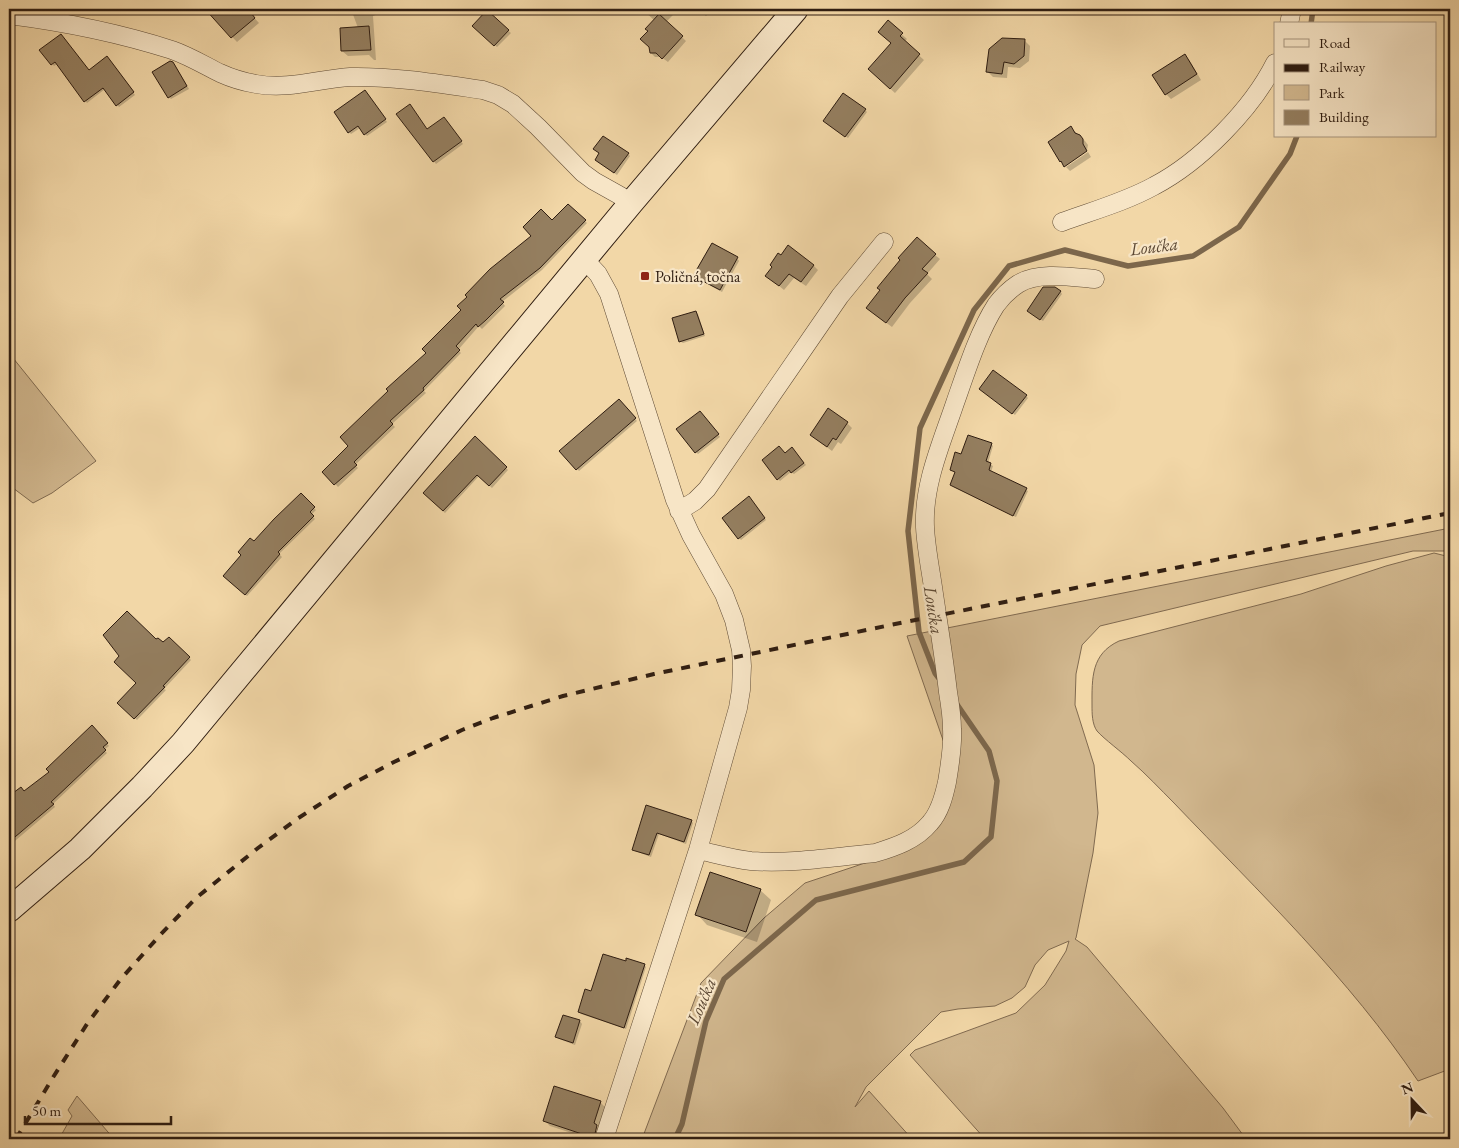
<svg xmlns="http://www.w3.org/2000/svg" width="1459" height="1148" viewBox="0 0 1459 1148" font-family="'EB Garamond',serif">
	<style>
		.green { fill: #d1b78e; stroke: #806a50 }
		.shadow { fill: #0003 }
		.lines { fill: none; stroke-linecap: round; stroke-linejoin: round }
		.stream { stroke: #7c674c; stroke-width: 5.5 }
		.building { fill: #947e5f; stroke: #2f1d11 }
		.minor-casing { stroke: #604c36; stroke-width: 19 }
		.secondary-casing { stroke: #2f1d11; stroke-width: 26 }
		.minor { stroke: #f7e5c6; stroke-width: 18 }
		.secondary { stroke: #f7e5c6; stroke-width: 24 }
		.rail { stroke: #2f1d11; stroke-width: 4; stroke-dasharray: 9 9; stroke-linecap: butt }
		.poi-dot { fill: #8f2418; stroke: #f7e5c6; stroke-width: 2 }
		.labels { text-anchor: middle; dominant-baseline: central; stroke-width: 4.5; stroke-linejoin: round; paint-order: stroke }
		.poi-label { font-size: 16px; fill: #2f1d11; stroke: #f7e5c6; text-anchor: start }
		.water-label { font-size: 18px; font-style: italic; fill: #5c4834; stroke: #f7e5c6 }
	</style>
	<rect width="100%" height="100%" fill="#f2d7a7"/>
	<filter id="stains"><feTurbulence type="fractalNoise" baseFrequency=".004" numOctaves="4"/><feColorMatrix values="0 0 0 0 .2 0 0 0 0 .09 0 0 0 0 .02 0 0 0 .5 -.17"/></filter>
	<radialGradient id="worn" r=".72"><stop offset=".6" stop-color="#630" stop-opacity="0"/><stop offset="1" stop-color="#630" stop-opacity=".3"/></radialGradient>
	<path class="green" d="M9,353l87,108 -44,32 -19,10 -24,-18z
		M1450,528v23h-37l-313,75 -18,19 -6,29 -1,31 19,60 4,48 -5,40 -17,85 -1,1 12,8 136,161 23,31h-261l-75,-84 5,-5 101,-37 29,-28 21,-34 3,-10 -21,9 -13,15 -10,22 -13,11 -17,8 -37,3 -17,3 -75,75 -11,20 14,-16 43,48h-270l59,-156 63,-65 41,-35 66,-22 45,-18 36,-77 -45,-130z
		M1434,553l16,4v512l-32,12c-69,-103 -159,-189 -244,-278 -14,-14 -28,-29 -43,-42 -9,-9 -27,-22 -34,-30 -5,-7 -5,-18 -5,-26 0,-27 -1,-51 27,-64l182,-47 85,-28z
		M77,1096l37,43h-55l13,-23 -4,-6z"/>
	<path class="shadow" d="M206,9h40l13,14 -22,19z
		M351,9h30l2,3 -10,4 3,44h-2l-5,-5 -21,1 -6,-5 16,-23z
		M642,9h25l6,6 -7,7 20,19 -18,21 -7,-5h-6l-4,-4 -2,-21 6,-11z
		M698,9h15l-7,7z
		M487,12l24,21 -14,14 -23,-21z
		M888,22l19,17 -3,3 20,18 -29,33 -21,-19 18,-31z
		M1025,41l5,5 -1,15 -9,7 -12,-1 -1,11 -14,-1 -5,-5z
		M41,50l48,21 20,-11 26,35 -16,12 -14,-18 -18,14 -30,-39 -3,2z
		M1185,56l5,5 11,19 -30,19 -5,-5z
		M175,65l14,24 -18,10 -2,-2z
		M367,94l20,28 -20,14 -7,-8 -9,6 -2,-2z
		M865,110l2,2 -19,26 -22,-15z
		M398,114l29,17 19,-10 17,23 -27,20z
		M1071,128l14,13 3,4 -1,5 -23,15 -3,-4z
		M1088,152l3,5 -21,14 -4,-4z
		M628,154l2,2 -13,19 -19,-13z
		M568,205l19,18 -45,47 -40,32 3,4 -23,23 -3,-3 -21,24 3,3 -37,38 2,2 -34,31 3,3 -40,38 3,3 -20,19 -14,-15 26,-25 78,-94z
		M935,255l5,4 -13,15 5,5 -22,24 -18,24 -19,-14z
		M737,258l2,3 -17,31 -25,-14z
		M813,265l5,5 -12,16 -12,-8 -10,12 -17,-14z
		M1060,291l2,3 -19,27 -13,-8z
		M696,312l2,2 7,22 -22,7 -3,-2z
		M983,391l43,5 2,2 -13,17z
		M619,400l18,21 -58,50 -18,-20z
		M702,414l18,23 -22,17 -2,-2z
		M847,423l5,5 -11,16 -3,-2 -6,9 -16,-12z
		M475,438l33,32 -16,18 -13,-12 -34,37 -21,-20z
		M991,444l2,2 -5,17 5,3 -2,6 37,19 -12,26 -62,-30 2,-15 -5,-3 11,-13z
		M794,451l12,14 -12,9 -3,-2 -11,9 -2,-2 7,-24z
		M300,495l16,15 -5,5 4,4 -36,35 3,3 -35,39 -23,-20z
		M751,500l15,20 -25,20 -2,-2z
		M169,638l22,22 -27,29 2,1 -29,30 -18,-17 18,-20 26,-39z
		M92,727l17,19 -5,4 3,3 -54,51 2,3 -46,39v-38l41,-36z
		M647,806l44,15 2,2 -7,21 -27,-10 -8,23 -16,-6 -2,-2z
		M760,890l11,10 -14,42 -50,-17 -10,-11z
		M626,963l18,2 2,2 -20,62 -45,-15 -2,-2 13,-19z
		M580,1021l2,3 -7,21 -16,-6 -2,-2z
		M600,1102l5,5 -6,32h-9l-40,-13 -5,-5z"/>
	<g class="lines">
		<path class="stream" d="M1311,24l2,-15
			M941,681l-6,-8 -16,-41 -11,-101 12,-103 54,-118 35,-44 56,-16 63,16 65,-10 46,-29 51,-73 7,-18
			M675,1139l7,-15 24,-103 18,-42 92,-79 148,-38 27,-25 6,-56 -8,-30 -33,-48"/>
	</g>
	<path class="building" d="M205,9h43l7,9 -24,20z
		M487,10l22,20 -15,16 -22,-20z
		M659,14l24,22 -21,23 -6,-6h-6l-1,-6 -9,-8 8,-8 -3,-2z
		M888,20l15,13 -3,3 20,18 -30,35 -22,-20 23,-26 -13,-11z
		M369,26l2,24 -30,1 -1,-23z
		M61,34l28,36 18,-14 27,36 -18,14 -13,-18 -19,14 -29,-40 -4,3 -12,-15z
		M1002,38l23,1 -1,17 -10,8 -10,-2 -2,12 -16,-2 3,-23z
		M1185,54l12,20 -32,21 -13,-20z
		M170,61l3,1 14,24 -19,12 -16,-26z
		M365,90l21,29 -22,16 -6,-9 -10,7 -14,-21z
		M843,93l23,16 -21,28 -22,-16z
		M410,104l17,25 17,-12 18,24 -29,21 -37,-48z
		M1071,126l4,7 5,2 3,4v5l4,7 -23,16 -3,-6 -1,1 -12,-20z
		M603,136l26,17 -15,20 -19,-13 4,-7 -6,-4z
		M568,204l18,16 -46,48 -40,31 4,3 -18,18 -8,7 -2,-3 -20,22 4,4 -37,38 1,2 -34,31 3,3 -39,38 3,3 -23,20 -12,-13 26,-26 -8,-9 48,-46 -2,-2 40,-36 -4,-4 39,-39 -4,-4 10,-9 -2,-2 25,-26 41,-33 -8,-9 18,-18 11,11z
		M917,237l19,17 -14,15 6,4 -23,25 -19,25 -20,-15 14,-18 -3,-2 23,-28 -2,-2z
		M712,243l26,14 -18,33 -27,-14z
		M788,245l26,20 -13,17 -12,-8 -10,12 -14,-10 7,-9 -2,-2 8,-12 3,2z
		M1043,287h12l6,4 -21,29 -13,-9z
		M696,311l8,23 -25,8 -7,-24z
		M993,370l34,25 -15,19 -33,-25z
		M619,399l17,19 -60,52 -17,-19z
		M828,408l20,14 -12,18 -3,-2 -6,9 -17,-12z
		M700,411l19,23 -24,19 -19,-24z
		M968,435l24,8 -6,18 5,2 -2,7 38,18 -14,28 -63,-31 5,-13 -5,-2 5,-18 6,2z
		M475,436l32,31 -18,19 -12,-11 -34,36 -20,-18z
		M779,446l6,7 7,-6 12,16 -13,10 -2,-3 -12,10 -15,-20z
		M301,493l14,14 -5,5 4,4 -36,36 2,2 -35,41 -22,-19 18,-21 -3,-3 12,-14 4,3 20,-22z
		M749,496l16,22 -27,21 -16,-21z
		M127,611l29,28 2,-1 5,4 6,-5 21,20 -27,29 2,1 -31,32 -17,-16 19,-20 -22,-21 5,-6 -16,-21z
		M92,725l16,18 -5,4 3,3 -55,52 3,2 -45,38v-46l12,-9 3,4 25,-19 -3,-3z
		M646,805l46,15 -8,22 -27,-9 -8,22 -17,-5z
		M710,872l51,17 -15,43 -51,-17z
		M603,954l23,7v-3l19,6 -21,64 -46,-16 7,-23 6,2z
		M563,1015l17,5 -7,23 -18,-6z
		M554,1086l47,15 -7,22 3,2 -3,13 -51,-17z"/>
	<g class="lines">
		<g class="minor-casing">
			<path id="minor" d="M9,15c55,7 110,18 163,35 17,6 32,15 48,23 11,5 24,9 36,11 32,6 63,-5 94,-7 42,-1 91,7 133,13l15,5 15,9 25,23 45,46 11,8 25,14 12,8
				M1289,24l3,-15
				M1062,222c30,-11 63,-20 92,-36 46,-24 98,-77 121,-123
				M584,259l14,15 11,20 66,206 16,35 33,59 10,26 7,30 1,16 -1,24 -3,18 -40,142 -94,289
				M679,511l16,-10 12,-12 133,-193 44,-54
				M698,850c18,4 35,9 53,11 40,3 84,-4 124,-8 20,-6 41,-13 55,-30 10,-11 14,-27 17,-41 3,-18 6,-35 5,-53 0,-12 -2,-25 -4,-37 -4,-35 -10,-70 -15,-105 -3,-20 -7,-40 -8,-60 -2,-43 17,-85 30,-124 11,-31 23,-70 41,-98 6,-8 13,-15 22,-21 20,-13 54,-7 77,-5"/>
		</g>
		<g class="secondary-casing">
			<path id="secondary" d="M9,910l71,-61 62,-62 41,-44 448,-540 165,-194"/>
		</g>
		<use href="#minor" class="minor"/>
		<use href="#secondary" class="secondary"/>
		<path class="rail" d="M16,1139l36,-60 35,-55 33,-44 41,-46 35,-36 62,-50 39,-29 51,-33 46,-24 68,-32 31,-12 70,-22 91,-22 251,-52 545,-109"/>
	</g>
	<rect class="poi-dot" x="640" y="271" width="10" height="10" rx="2.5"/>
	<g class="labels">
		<g class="poi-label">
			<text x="655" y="276">Poličná, točna</text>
		</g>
		<g class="water-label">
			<text transform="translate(1154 246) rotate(-7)">Loučka</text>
			<text transform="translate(934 610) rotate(81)">Loučka</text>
			<text transform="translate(701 1001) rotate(-67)">Loučka</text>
		</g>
	</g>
	<rect width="1459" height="1148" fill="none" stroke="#f2d7a7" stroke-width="30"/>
	<rect x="10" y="10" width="1439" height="1128" fill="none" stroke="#2f1d11" stroke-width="2.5"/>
	<rect x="15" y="15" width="1429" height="1118" fill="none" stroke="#2f1d11"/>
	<rect x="1274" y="22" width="162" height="115" fill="#f7e5c6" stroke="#a7957e"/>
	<rect x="1284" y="39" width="25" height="8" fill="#f7e5c6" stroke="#a7957e"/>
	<text x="1319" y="48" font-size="15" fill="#2f1d11">Road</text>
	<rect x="1284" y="64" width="25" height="8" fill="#2f1d11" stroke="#a7957e"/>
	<text x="1319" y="72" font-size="15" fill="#2f1d11">Railway</text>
	<rect x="1284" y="85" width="25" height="15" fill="#d1b78e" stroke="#a7957e"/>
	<text x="1319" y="98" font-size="15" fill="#2f1d11">Park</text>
	<rect x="1284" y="110" width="25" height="15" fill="#947e5f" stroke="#a7957e"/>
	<text x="1319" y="122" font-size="15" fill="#2f1d11">Building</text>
	<g transform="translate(1412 1100) rotate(338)" stroke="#f7e5c6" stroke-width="4" paint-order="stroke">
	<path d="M0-4L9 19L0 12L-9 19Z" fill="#2f1d11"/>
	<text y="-8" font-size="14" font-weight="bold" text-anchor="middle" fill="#2f1d11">N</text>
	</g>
	<path d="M25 1116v8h146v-8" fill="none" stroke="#2f1d11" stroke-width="2.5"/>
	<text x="32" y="1116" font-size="15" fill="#2f1d11" stroke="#f7e5c6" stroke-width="4" paint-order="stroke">50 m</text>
	<rect width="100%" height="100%" filter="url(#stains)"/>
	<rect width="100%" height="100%" fill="url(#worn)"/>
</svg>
